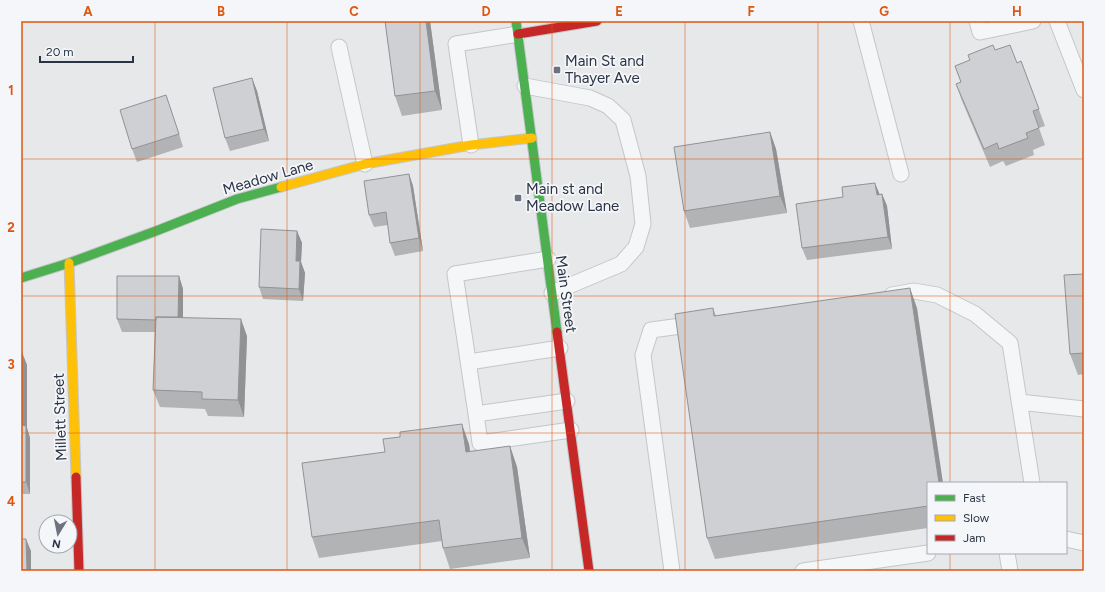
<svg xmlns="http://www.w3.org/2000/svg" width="1105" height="592" viewBox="0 0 1105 592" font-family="Figtree,sans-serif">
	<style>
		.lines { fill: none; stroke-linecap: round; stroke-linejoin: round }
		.lane-casing { stroke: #c4c6c8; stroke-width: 17 }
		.fast-casing { stroke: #c4c6c8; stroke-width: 11 }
		.slow-casing { stroke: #c4c6c8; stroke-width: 11 }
		.jam-casing { stroke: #c4c6c8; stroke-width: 11 }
		.lane { stroke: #f5f6f7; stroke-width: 15 }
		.fast { stroke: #4caf50; stroke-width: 9 }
		.slow { stroke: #ffc107; stroke-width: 9 }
		.jam { stroke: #c62828; stroke-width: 9 }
		.wall { fill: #b1b3b5 }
		.shaded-wall { fill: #909294 }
		.building { fill: #ced0d3; stroke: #909294 }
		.grid { fill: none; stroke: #df570f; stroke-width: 1; stroke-opacity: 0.55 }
		.poi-dot { fill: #6c737f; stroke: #f4f6f9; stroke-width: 1.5 }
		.labels { text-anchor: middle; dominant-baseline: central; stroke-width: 3.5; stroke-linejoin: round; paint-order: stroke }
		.poi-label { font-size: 15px; fill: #2b3445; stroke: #f4f6f9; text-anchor: start }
		.street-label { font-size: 15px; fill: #2b3445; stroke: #f4f6f9 }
		.neatline { fill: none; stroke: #df570f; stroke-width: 1.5 }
		.grid-label { font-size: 13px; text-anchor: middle; font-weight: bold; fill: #df570f }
	</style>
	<rect width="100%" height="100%" fill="#e6e8ea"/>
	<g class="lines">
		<g class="lane-casing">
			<path id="lane" d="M861,21l40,153
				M977,21l3,11 53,-11
				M1057,21l27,69
				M339,47l26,117
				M525,86l65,12 18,8 15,14 15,56 5,48 -7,23 -15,17 -69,29
				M471,145l-15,-101 62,-10
				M548,259l-93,15 21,140 91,-13
				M892,295l22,-4 23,4 38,19 35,29 22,140
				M469,362l91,-14
				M1019,402l65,7
				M476,414l4,29 91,-13
				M1066,539l18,4
				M1007,553l3,18
				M672,571l-29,-216 8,-25 45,-6
				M803,571l125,-18"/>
		</g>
		<g class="fast-casing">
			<path id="fast" d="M516,21l41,311
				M21,278l48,-15 87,-32 81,-32 44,-12"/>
		</g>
		<g class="slow-casing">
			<path id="slow" d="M281,187l84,-23 106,-19 61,-7
				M69,263l7,214"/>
		</g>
		<g class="jam-casing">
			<path id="jam" d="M518,34l79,-13
				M557,332l32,239
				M76,477l3,94"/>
		</g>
		<use href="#lane" class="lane"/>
		<use href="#fast" class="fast"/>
		<use href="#slow" class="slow"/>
		<use href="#jam" class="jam"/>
	</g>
	<path class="wall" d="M385,21h45l12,89 -40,6 -7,-20z
		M995,50l22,13 4,-2 24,65 -6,2 6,17 -12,5 1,5 -28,11 -3,-5 -13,6 -28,-66 -6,-17 5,-2 -6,-16z
		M252,78l5,13 12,50 -39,10 -5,-13z
		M170,108l13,39 -46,15 -5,-13z
		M770,132l6,17 11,64 -97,15 -6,-17z
		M409,174l4,12 10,65 -28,5 -5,-13 -2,-18 -14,2 -5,-12z
		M880,194h2l5,12 5,43 -85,11 -5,-12z
		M297,231l5,12 -1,19 4,11 -2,28 -40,-2 -4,-12z
		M1084,274v100l-6,1 -8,-21z
		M179,276l4,13v29l64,18 -3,81 -36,-1 -3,-7 -45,-2 -7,-17 2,-58h-33l-5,-13z
		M713,308l3,8 201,-8 11,175v45l-213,31 -8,-21z
		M21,352l6,13v63l3,10v56h-9z
		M400,437l69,7 1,8 40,-6 7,21 13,91 -80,11 -7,-21 -1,-7 -123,17 -7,-21 73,-85z
		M21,539l10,12v20h-10z"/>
	<path class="shaded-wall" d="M426,21h4l12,89 -7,-19z
		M252,78l5,13 12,50 -5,-12z
		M166,95l4,13 13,39 -4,-13z
		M770,132l6,17 11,64 -7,-17z
		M409,174l4,12 10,65 -4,-13z
		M875,183l5,12h-3z
		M882,194l5,12 5,43 -4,-12z
		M297,231l5,12 -1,19 4,11 -2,28 -4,-12 -3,-28z
		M179,276l4,13v43l-5,-12z
		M910,288l7,20 26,175h-4z
		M241,319l6,17 -3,81 -6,-17z
		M22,352l5,13v63l3,10v56l-4,-12 -4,-57z
		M462,424l7,20 4,29 -7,-21z
		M510,446l7,21 13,91 -8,-20z
		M26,539l5,12v20h-4v-1z"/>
	<path class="building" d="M385,21h41l9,70 -40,5z
		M993,45l2,5 15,-5 7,18 4,-2 18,48 -6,2 6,17 -13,5 2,5 -29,11 -2,-6 -13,6 -28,-65 5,-2 -6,-16 15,-6 -2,-5z
		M252,78l12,51 -39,9 -12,-50z
		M166,95l13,39 -47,15 -12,-39z
		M770,132l10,64 -96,15 -10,-64z
		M409,174l10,64 -29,5 -4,-31 -17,3 -5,-34z
		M875,183l2,12 5,-1 6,43 -86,11 -6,-44 47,-7 -1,-10z
		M261,229l36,2 -1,30h4l-1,28 -40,-2z
		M1084,274v79l-14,1 -6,-79z
		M117,276h62l-1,41h-22v3l-39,-1z
		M910,288l29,195h-11v23l-221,32 -32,-224 38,-6 1,8z
		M156,317l85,2 -3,81 -36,-1v-7l-49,-2z
		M21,352h1v73l4,1v56h-5z
		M462,424l4,28 44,-6 12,92 -79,10 -4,-28 -127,17 -10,-74 83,-11 -2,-13 17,-2v-5z
		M21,539h5l1,31h-6z"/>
	<path class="grid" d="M155,21v550M287,21v550M420,21v550M552,21v550M685,21v550M818,21v550M950,21v462M21,159h1063M21,296h1063M21,433h1063M950,553v18"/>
	<g class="poi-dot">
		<rect x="553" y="66" width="8" height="8" rx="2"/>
		<rect x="514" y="194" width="8" height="8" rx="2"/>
	</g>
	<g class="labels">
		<g class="poi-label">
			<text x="565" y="61">Main St and<tspan x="565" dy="17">Thayer Ave</tspan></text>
			<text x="526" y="189">Main st and<tspan x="526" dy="17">Meadow Lane</tspan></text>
		</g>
		<g class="street-label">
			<text transform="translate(268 177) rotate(-16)">Meadow Lane</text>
			<text transform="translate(566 294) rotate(82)">Main Street</text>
			<text transform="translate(60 417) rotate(-92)">Millett Street</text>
		</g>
	</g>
	<rect width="1105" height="592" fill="none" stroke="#f4f6f9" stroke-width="44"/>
	<rect x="927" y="482" width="140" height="72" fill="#f4f6f9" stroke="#a4a8b1"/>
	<rect x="935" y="495" width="20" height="6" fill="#4caf50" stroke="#a4a8b1"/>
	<text x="963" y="502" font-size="12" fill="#2b3445">Fast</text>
	<rect x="935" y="515" width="20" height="6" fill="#ffc107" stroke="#a4a8b1"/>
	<text x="963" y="522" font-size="12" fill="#2b3445">Slow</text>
	<rect x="935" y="535" width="20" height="6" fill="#c62828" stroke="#a4a8b1"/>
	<text x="963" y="542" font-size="12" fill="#2b3445">Jam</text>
	<g transform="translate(58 534) rotate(190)"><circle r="19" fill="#f4f6f9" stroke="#a4a8b1"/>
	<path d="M0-3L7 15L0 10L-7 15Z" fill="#6c737f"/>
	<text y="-6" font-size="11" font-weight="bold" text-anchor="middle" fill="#2b3445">N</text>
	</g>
	<path d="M40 56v6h93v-6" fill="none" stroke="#2b3445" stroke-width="2"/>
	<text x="46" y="56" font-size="12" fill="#2b3445" stroke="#f4f6f9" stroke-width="3" paint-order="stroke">20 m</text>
	<rect x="22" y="22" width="1061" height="548" class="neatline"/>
	<g class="grid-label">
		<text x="88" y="16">A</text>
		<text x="221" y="16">B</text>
		<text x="354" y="16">C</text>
		<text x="486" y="16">D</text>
		<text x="619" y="16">E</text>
		<text x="751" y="16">F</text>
		<text x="884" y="16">G</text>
		<text x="1017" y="16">H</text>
		<text x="11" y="95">1</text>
		<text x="11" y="232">2</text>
		<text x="11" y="369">3</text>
		<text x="11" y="506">4</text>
	</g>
</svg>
